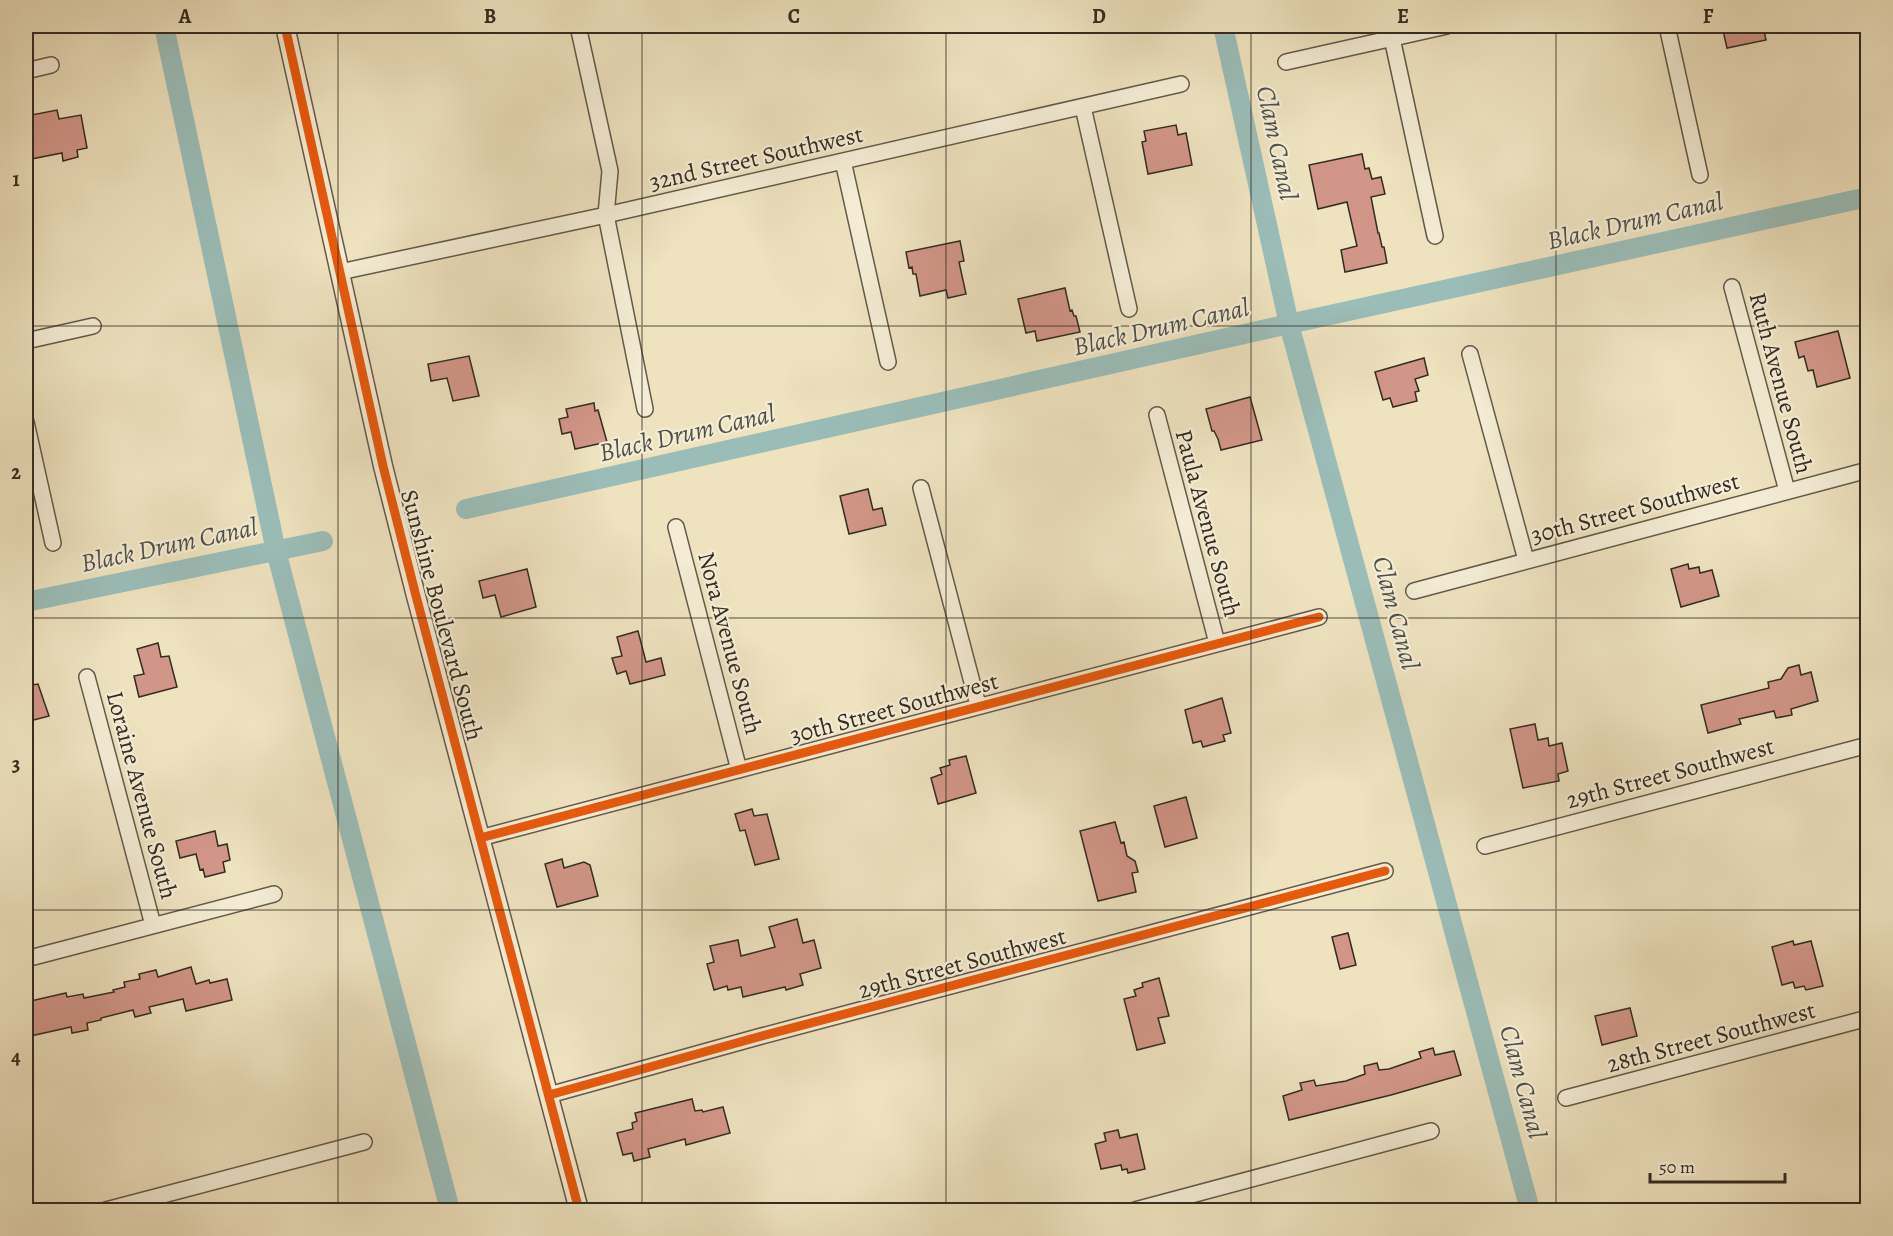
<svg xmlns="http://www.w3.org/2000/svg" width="1893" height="1236" viewBox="0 0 1893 1236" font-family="Alegreya,serif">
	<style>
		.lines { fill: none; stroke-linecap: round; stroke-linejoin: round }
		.canal { stroke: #9bbdb8; stroke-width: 20 }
		.building { fill: #d29688; stroke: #342c22; stroke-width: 1.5 }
		.minor-casing { stroke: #625a49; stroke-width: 18 }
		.tertiary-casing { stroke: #625a49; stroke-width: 21 }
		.minor { stroke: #f4ecd5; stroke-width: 15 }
		.tertiary { stroke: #f4ecd5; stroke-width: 18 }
		.cycleway-casing { stroke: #f4ecd5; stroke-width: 13 }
		.cycleway { stroke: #e8590c; stroke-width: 9 }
		.grid { fill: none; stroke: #342c22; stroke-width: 1.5; stroke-opacity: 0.55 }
		.labels { text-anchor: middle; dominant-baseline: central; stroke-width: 4.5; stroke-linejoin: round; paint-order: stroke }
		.street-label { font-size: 24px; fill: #342c22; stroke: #f4ecd5 }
		.water-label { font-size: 26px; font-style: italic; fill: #4e5048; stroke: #f4ecd5 }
		.neatline { fill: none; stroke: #342c22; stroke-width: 2 }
		.grid-label { font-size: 20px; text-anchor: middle; font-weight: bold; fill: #342c22 }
	</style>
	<rect width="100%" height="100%" fill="#eee2bf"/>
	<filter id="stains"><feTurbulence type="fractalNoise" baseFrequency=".00333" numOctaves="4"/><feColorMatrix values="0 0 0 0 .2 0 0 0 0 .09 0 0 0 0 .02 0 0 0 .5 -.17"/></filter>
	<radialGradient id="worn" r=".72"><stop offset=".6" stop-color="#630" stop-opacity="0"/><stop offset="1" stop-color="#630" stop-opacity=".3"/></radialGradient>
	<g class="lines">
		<path class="canal" d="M164,26l112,525 174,659
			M1223,26l66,298 241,886
			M466,509l823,-185 579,-127
			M26,602l297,-61"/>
	</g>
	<path class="building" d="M1722,26h41l3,14 -39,8z
		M57,110l2,9 22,-4 6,33 -10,2 1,7 -15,4 -1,-8 -36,7v-44z
		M1176,125l2,10 8,-2 6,32 -44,9 -6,-32 4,-1 -2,-10z
		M1362,154l3,15 4,-1 3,11 9,-2 4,17 -14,3 7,36h1l3,14h2l3,16 -42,9 -4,-22 16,-4 -10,-44 -29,7 -9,-44z
		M960,241l4,20 -5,1 7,32 -18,4 -2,-8 -26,6 -4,-22h-3l-1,-7 -3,1 -3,-16z
		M1065,288l5,23 2,-1 2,6h2l4,16 -43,9 -2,-10 -9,2 -8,-34z
		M1838,331l12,47 -33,9 -4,-17 -5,1 -4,-15 -5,2 -4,-16z
		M469,356l10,40 -26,5 -6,-23 -16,3 -3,-17z
		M1424,358l4,17 -13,4 4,12 -4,1 2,9 -24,6 -3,-9 -7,2 -8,-28z
		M1250,397l12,43 -41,10 -3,-11 -4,-8h-2l-6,-22z
		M594,403l1,8 3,-1 9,32 -32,7 -4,-17 -9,2 -3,-15 9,-2 -2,-8z
		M868,489l5,21 9,-2 4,17 -37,9 -9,-38z
		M1688,564l1,5 10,-2 1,6 12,-3 7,26 -38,11 -10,-38z
		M527,569l9,38 -35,10 -6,-22 -12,3 -4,-17z
		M638,631l8,31 15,-4 4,17 -35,9 -4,-13 -9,3 -5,-16 10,-2 -5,-19z
		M158,643l3,14 8,-1 8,31 -38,10 -5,-21 10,-2 -7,-25z
		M1799,665l2,10 10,-3 7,29 -27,8 1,6 -16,3 -2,-7 -35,8 2,5 -33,9 -7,-28 68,-17 -1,-6 13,-3 7,-11z
		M38,684l11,32 -23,6v-36z
		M1222,698l9,35 -8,2 2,6 -22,6 -2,-6 -8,2 -8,-33z
		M1535,724l3,16 10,-2 1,8 13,-3 6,28 -10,3 1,7 -36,7 -13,-59z
		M966,756l10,37 -38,11 -7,-26 11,-4 -2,-6 10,-3 -1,-5z
		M1186,797l11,41 -32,9 -11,-41z
		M752,809l2,7 13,-2 12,45 -24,6 -10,-35 -5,1 -5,-17z
		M1115,822l6,21 3,-1 3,14 8,5 3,11 -6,1 4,19 -38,9 -18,-70z
		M215,831l3,15 9,-2 3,16 -7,2 2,10 -20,5 -2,-8 -3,1 -4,-16 -16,4 -4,-17z
		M562,859l2,9 20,-6 6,3 8,31 -41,11 -12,-43z
		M797,919l6,24 11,-3 7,28 -21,6 3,11 -17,5 -1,-3 -42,10 -2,-10 -13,3 -1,-4 -13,4 -7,-26 7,-2 -4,-16 28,-6 3,16 34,-9 -6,-20z
		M1348,933l8,32 -16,4 -8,-32z
		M1793,941l1,4 17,-4 12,45 -17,4 -2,-4 -9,2 -2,-6 -11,3 -10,-38z
		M191,967l5,17 13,-4 1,3 17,-4 5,21 -46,11 -3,-12 -34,8 2,6 -16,4 -2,-7 -32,8v2l-14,3 1,7 -16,3 -1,-6 -45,10v-35l40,-9 1,4 16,-3 1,4 30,-6 -1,-2 12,-3 -1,-5 16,-3 -1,-5 17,-4 2,7z
		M1159,978l10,38 -11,2 7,25 -28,7 -13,-51 12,-3 -2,-6 9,-3 -1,-4z
		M1630,1008l7,28 -35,9 -7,-29z
		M1433,1048l2,7 19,-4 7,24 -70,20 -102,25 -6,-24 19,-6 -2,-7 14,-3 2,6 30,-5 19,-7 -1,-8 13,-3 2,7 10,-1 32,-11 -2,-6z
		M692,1099l3,12 7,-1 1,2 20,-5 7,26 -44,12 -1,-6 -37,10 2,8 -16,4 -2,-8 -9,2 -6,-22 16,-4 -1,-6 5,-2 -2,-8z
		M1118,1130l2,8 17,-4 8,35 -17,4 -1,-4 -5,1 -1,-5 -20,4 -6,-25 11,-3 -2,-8z"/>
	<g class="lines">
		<g class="minor-casing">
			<path id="minor" d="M578,26l32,145 -4,44 39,194
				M1667,26l33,149
				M1392,38l43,198
				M1286,62l161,-36
				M26,71l25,-6
				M1083,107l46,202
				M843,161l45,201
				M340,272l266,-57 575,-131
				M1732,287l55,204
				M26,341l67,-15
				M1470,354l56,206
				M1157,415l60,228
				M26,422l27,121
				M921,488l57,217
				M676,527l63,243
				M1414,591l454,-121
				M87,677l66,248
				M480,838l839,-221
				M1485,846l383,-101
				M26,959l248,-65
				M549,1095l209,-58 627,-166
				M1566,1098l302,-80
				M106,1210l258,-68
				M1135,1210l296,-79"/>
		</g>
		<g class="tertiary-casing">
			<path id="tertiary" d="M285,26l98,440 33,130 163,614"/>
		</g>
		<use href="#minor" class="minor"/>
		<use href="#tertiary" class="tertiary"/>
		<g class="cycleway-casing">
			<path id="cycleway" d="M285,26l98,440 33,130 163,614
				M480,838l839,-221
				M549,1095l209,-58 627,-166"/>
		</g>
		<use href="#cycleway" class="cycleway"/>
	</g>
	<path class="grid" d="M338,26v1184M642,26v1184M946,26v1184M1251,26v1184M1556,26v1184M26,326h1842M26,618h1842M26,910h1842"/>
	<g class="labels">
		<g class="street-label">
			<text transform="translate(756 158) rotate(-13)">32nd Street Southwest</text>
			<text transform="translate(1781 383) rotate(75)">Ruth Avenue South</text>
			<text transform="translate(1635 508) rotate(-15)">30th Street Southwest</text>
			<text transform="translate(1208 523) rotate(75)">Paula Avenue South</text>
			<text transform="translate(442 615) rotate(75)">Sunshine Boulevard South</text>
			<text transform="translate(730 643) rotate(75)">Nora Avenue South</text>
			<text transform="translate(894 708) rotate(-15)">30th Street Southwest</text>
			<text transform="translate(1670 773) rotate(-15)">29th Street Southwest</text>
			<text transform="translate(142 795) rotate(75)">Loraine Avenue South</text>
			<text transform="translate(962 963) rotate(-15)">29th Street Southwest</text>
			<text transform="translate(1711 1037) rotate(-15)">28th Street Southwest</text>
		</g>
		<g class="water-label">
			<text transform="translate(1277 143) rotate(78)">Clam Canal</text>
			<text transform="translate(1635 221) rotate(-13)">Black Drum Canal</text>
			<text transform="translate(1161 327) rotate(-13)">Black Drum Canal</text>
			<text transform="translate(687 433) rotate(-13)">Black Drum Canal</text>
			<text transform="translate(169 545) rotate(-12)">Black Drum Canal</text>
			<text transform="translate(1396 613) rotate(75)">Clam Canal</text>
			<text transform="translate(1523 1082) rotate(75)">Clam Canal</text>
		</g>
	</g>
	<rect width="1893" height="1236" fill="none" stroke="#eee2bf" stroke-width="66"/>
	<path d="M1650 1173v9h135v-9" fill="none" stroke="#342c22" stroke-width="3"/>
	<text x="1659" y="1173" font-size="18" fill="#342c22" stroke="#f4ecd5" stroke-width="4.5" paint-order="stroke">50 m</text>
	<rect x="33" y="33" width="1827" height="1170" class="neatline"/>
	<g class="grid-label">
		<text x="185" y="23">A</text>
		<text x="490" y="23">B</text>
		<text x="794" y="23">C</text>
		<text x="1099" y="23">D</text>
		<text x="1403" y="23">E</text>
		<text x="1708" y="23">F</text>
		<text x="16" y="186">1</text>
		<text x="16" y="479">2</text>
		<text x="16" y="771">3</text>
		<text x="16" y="1064">4</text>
	</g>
	<rect width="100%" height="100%" filter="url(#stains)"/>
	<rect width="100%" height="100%" fill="url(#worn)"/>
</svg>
